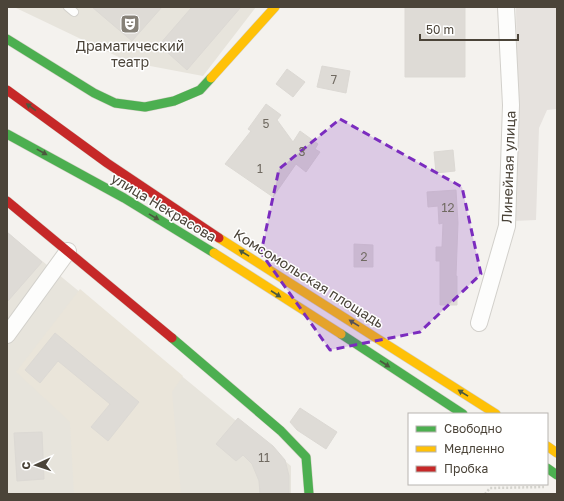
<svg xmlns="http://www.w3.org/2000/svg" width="564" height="501" viewBox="0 0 564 501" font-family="'Golos Text',sans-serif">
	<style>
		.residential { fill: #e7e4dc }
		.industrial { fill: #e6e2de }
		.education { fill: #eae5da }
		.building { fill: #dedbd6; stroke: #dcd9d4 }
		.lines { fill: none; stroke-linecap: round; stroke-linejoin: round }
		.lane-casing { stroke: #d2d0cb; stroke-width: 10 }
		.street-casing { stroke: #d2d0cb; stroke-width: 18 }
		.fast-casing { stroke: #d3cfc5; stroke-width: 10 }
		.slow-casing { stroke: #d3cfc5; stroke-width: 10 }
		.jam-casing { stroke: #d3cfc5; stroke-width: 10 }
		.path { stroke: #d3d2cc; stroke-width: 2.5; stroke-dasharray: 2 2; stroke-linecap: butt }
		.lane { stroke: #fdfdfc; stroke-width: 8 }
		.street { stroke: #fdfdfc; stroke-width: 16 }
		.fast { stroke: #4caf50; stroke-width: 9 }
		.slow { stroke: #ffc107; stroke-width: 9 }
		.jam { stroke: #c62828; stroke-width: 9 }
		.oneway { fill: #4b593e }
		.marked { fill: #7b2cbf; fill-opacity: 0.2; stroke: #7b2cbf; stroke-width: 3; stroke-dasharray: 8 5; stroke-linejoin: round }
		.labels { text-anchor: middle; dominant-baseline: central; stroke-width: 3; stroke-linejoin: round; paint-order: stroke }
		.number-label { font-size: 12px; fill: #706a61 }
		.poi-label { font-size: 14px; fill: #4b4439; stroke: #fff }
		.street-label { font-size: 14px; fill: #4b4439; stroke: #fff }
	</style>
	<rect width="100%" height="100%" fill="#f4f2ee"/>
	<path class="residential" d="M14,7h242l-53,69 -74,-14z
		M7,232l284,234v28h-284z"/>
	<path class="industrial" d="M516,7h41v102l-10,1 -8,18 -3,92 -22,1 4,-86z"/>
	<path class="education" d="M80,289l103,87 -11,16 9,102h-107l-4,-72 -54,-50z"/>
	<path class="building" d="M92,7h70l-30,34z
		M192,7h49l-54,63 -28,-25z
		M405,7h60v70h-60z
		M322,66l28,5 -4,22 -29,-6z
		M287,69l18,13 -12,15 -17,-13z
		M266,104l15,11 -4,5 16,22 7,-11 18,13 -3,5 5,3 -14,20 -10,-8 -23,33 -48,-33 26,-33 -3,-2z
		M453,150l2,21 -19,2 -2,-21z
		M456,190l2,33 -2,53h1v29h-17v-44h-4v-14h6l1,-24 -4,1 -1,-18 -10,1 -1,-15z
		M7,232l35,30 -35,40z
		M354,244l19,1v22h-19z
		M55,333l84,69 -31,39 -17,-14 19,-23 -52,-43 -18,22 -15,-13z
		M300,408l37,24 -11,17 -29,-19 -7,-8z
		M238,418l35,28 12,14 4,16v18h-29l-1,-13 -7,-17 -9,-9 -7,6 -20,-17z
		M42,432l2,47 -27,2 -3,-48z"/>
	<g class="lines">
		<g class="lane-casing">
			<path id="lane" d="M68,7l6,5"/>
		</g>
		<g class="street-casing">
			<path id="street" d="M479,323l28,-97 4,-121 -5,-98
				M7,335l61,-84"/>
		</g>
		<g class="fast-casing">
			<path id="fast" d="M7,39l87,54 21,10 30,4 29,-6 26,-11 11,-12
				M7,134l117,64 90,55
				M341,334l122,80
				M172,338l109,93 25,26 3,37
				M547,468l10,7"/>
		</g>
		<g class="slow-casing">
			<path id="slow" d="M211,78l64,-71
				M219,238l277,176
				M214,253l127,81
				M547,446l10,7"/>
		</g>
		<g class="jam-casing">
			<path id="jam" d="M7,90l100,73 112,75
				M7,201l165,137"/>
		</g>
		<path class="path" d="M485,494l5,-6 54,-1"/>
		<use href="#lane" class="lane"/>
		<use href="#street" class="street"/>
		<use href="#fast" class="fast"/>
		<use href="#slow" class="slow"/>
		<use href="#jam" class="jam"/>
	</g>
	<defs><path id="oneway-solid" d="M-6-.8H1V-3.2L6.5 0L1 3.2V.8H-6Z"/></defs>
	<g class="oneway">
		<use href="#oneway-solid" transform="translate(31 107) rotate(-144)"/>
		<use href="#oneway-solid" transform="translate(42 152) rotate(29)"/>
		<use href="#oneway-solid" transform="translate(154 217) rotate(31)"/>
		<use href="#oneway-solid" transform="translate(244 253) rotate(-148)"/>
		<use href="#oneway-solid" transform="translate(276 294) rotate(33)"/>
		<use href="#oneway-solid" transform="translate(354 323) rotate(-148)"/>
		<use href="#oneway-solid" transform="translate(385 364) rotate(33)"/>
		<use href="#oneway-solid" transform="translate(463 393) rotate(-148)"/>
	</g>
	<path class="marked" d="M340,119l122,68 19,87 -61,58 -90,18 -69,-97 18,-84z"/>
	<defs>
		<g id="theatre-square" transform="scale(1)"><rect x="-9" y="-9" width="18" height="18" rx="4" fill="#868178" stroke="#fff"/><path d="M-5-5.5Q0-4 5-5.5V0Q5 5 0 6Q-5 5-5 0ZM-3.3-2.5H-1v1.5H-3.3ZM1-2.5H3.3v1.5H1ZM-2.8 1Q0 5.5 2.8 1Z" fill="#fff"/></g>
	</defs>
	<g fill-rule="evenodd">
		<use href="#theatre-square" x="130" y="24"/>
	</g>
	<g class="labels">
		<g class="number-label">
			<text x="334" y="79">7</text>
			<text x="266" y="123">5</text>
			<text x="302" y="151">3</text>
			<text x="260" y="168">1</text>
			<text x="448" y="207">12</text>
			<text x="364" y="256">2</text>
			<text x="264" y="457">11</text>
		</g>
		<g class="poi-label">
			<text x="130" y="45">Драматический<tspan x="130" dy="16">театр</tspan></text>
		</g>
		<g class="street-label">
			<text transform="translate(508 167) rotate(-88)">Линейная улица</text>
			<text transform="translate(164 207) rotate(31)">улица Некрасова</text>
			<text transform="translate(309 278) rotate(32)">Комсомольская площадь</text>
		</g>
	</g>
	<rect width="564" height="501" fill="none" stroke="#4b4439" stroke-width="16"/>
	<rect x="408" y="413" width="140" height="72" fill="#ffffff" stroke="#b7b4b0"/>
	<rect x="416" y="426" width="20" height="6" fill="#4caf50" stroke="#b7b4b0"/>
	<text x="444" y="433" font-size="12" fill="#4b4439">Свободно</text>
	<rect x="416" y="446" width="20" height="6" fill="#ffc107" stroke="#b7b4b0"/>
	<text x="444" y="453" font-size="12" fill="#4b4439">Медленно</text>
	<rect x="416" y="466" width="20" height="6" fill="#c62828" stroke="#b7b4b0"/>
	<text x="444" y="473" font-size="12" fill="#4b4439">Пробка</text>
	<g transform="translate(36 465) rotate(267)" stroke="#ffffff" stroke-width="3" paint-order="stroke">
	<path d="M0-3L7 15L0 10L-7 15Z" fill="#4b4439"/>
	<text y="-6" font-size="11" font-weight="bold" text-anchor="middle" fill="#4b4439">С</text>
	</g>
	<path d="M420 34v6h98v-6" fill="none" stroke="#4b4439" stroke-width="2"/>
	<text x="426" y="34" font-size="12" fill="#4b4439" stroke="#ffffff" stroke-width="3" paint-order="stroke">50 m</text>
</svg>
